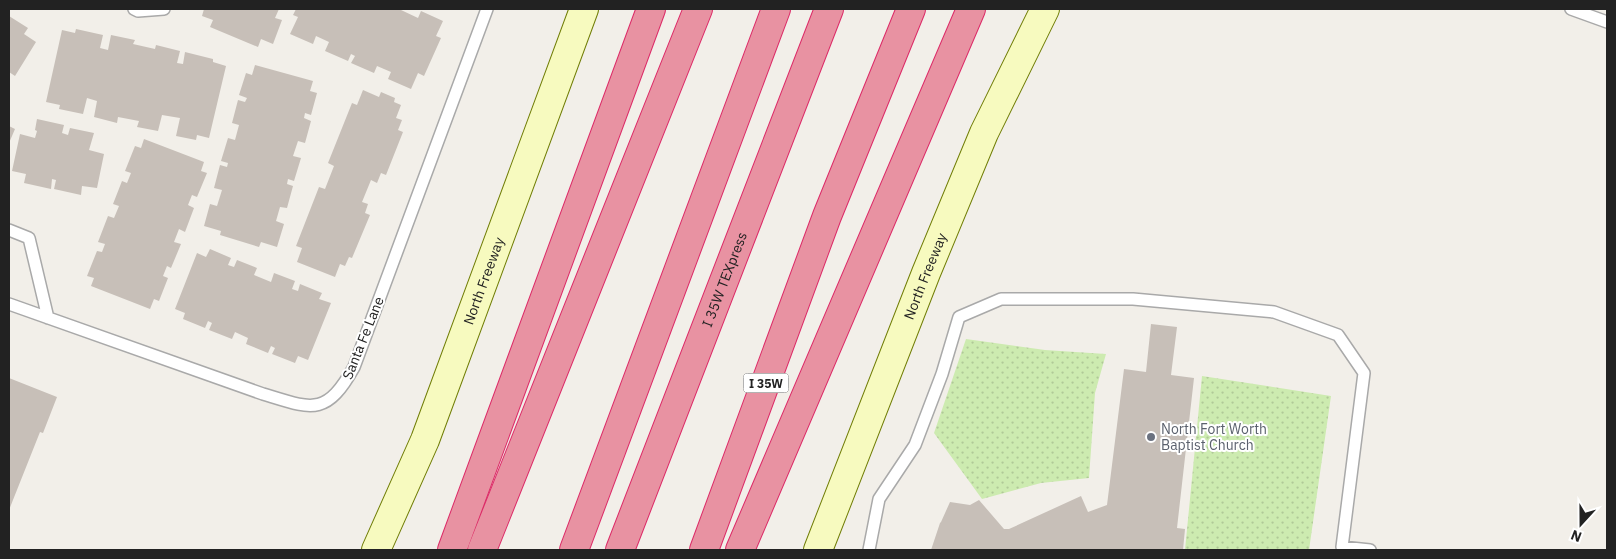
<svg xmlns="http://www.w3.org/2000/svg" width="1616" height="559" viewBox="0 0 1616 559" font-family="'IBM Plex Sans',sans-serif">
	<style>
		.garden { fill: url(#garden-dots) }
		.building { fill: #c7bfb8 }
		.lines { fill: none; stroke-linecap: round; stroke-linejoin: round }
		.service-casing { stroke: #a9a9a9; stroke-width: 14 }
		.secondary-casing { stroke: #707d05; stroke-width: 30 }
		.motorway-casing { stroke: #dc2a67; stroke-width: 30 }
		.service { stroke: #fff; stroke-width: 11 }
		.secondary { stroke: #f7fabf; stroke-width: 28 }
		.motorway { stroke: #e892a2; stroke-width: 28 }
		.worship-dot { fill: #6b7280; stroke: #fff; stroke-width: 2 }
		.labels { text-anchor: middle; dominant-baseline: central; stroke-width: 4; stroke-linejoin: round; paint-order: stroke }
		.shield { fill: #fff; stroke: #646464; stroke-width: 1 }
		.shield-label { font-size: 12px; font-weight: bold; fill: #222 }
		.street-label { font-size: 14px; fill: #222; stroke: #fff }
		.worship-label { font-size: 14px; fill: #5b616d; stroke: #fff; text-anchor: start }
	</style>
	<defs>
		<pattern id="garden-dots" width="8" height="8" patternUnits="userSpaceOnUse" patternTransform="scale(1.25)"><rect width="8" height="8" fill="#cdebb0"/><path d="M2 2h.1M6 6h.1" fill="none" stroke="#b0c997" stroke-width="1.8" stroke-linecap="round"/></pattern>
	</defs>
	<rect width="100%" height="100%" fill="#f2efe9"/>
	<path class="garden" d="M966,339l79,11 61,4 -11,39 -6,85 -48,5 -59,16 -48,-66z
		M1202,376l129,20 -22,154h-124z"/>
	<path class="building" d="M204,9h75l-4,9 7,2 -9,24 -12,-5 -3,8 -48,-20 3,-7 -11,-4z
		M296,9h106l-1,1 17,8 3,-7 22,10 -7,15 5,2 -17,38 -6,-3 -7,16 -23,-10 3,-7 -14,-6 -3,7 -23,-10 4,-7 -4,-2 -3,7 -23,-10 4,-9 -13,-6 -3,8 -23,-10 8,-17 -5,-2z
		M9,16l19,12 -4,6 12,8 -21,34 -6,-4z
		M76,29l27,6 -3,13 8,2 3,-15 24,5 -2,4 22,5 1,-4 24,6 -3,12 6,1 2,-12 28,7v3l13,4 -17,72 -12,-3 -1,5 -20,-4 4,-18 -18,-3 -4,16 -21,-4 2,-6 -21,-4 -1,6 -23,-6 3,-16 -10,-3 -4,16 -24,-5 1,-4 -14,-3 16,-72 13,3z
		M255,65l58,16 -3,10 7,2 -6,22 -6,-2 -1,5 7,3 -6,22 -7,-2 -5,15 8,2 -7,23 -6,-2 -1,5 6,2 -6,22 -7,-1 -4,14 8,3 -7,23 -16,-5 -2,5 -39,-12 1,-4 -17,-5 6,-22 7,2 5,-16 -8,-2 6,-23 7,2 1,-4 -7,-2 7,-23 7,2 4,-15 -7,-2 6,-23 7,2 2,-4 -8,-3 7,-22 6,2z
		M363,90l16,7 2,-5 14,6 -1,4 7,3 -5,13 6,2 -4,10 5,2 -17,43 -5,-2 -4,10 -6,-3 -9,22 6,2 -3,9 5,2 -18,43 -3,-1 -4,9 -5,-2 -5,13 -38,-15 5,-14 -6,-2 23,-59 6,2 9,-23 -6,-3 24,-60 5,2z
		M37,119l27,6 -2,8 6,2 2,-7 24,5 -5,17 15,4 -7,34 -15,-2 -1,9 -27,-6 2,-9 -4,-1 -1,10 -27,-6 2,-9 -14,-3 8,-37 15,4 2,-7 -2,-1z
		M9,126l6,3 -6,14z
		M144,139l60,23 -3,9 6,2 -10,24 -5,-2 -4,10 6,3 -9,24 -6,-3 -5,13 7,2 -10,24 -4,-2 -4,10 5,2 -9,23 -5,-2 -4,10 -59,-23 3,-8 -7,-2 10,-25 5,1 3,-8 -7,-2 10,-26 6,2 5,-12 -6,-2 9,-23 5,2 4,-10 -6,-2 10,-25 6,2z
		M210,249l21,9 -3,7 6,2 3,-7 20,8 -3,7 17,7 3,-9 21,8 -3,8 6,2 2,-7 22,9 -3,6 12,4 -23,57 -10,-4 -3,7 -23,-9 3,-6 -4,-2 -3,7 -22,-9 2,-6 -13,-6 -3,7 -23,-9 3,-7 -4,-2 -3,7 -22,-9 2,-6 -10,-4 22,-56 9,4z
		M1151,324l26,3 -6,48 23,3 -17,150 8,1 -2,21h-252l9,-27 1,-1 9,-20 20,3 9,-5 25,29h5l72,-33 7,16 19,-7 17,-136 22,3z
		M9,378l48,19 -14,36 -3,-1 -31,78z"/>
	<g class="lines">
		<g class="service-casing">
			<path id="service" d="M134,9l4,2 26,-2
				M1571,9l36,13
				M9,230l20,8 19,80
				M9,304l254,90c49,15 63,23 91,-27l133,-358
				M869,550l10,-51 36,-54 27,-71 17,-57 42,-18h132l141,13 64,23 26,38 -22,174 28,3"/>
		</g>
		<g class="secondary-casing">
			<g id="secondary">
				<path id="s1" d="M376,550l49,-110 159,-431"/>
				<path id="s2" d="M818,550l108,-277 58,-140 61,-124"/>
			</g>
		</g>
		<g class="motorway-casing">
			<g id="motorway">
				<path d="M452,550l199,-541"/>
				<path d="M482,550l216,-541"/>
				<path d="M574,550l202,-541"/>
				<path id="s3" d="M620,550l209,-541"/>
				<path d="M704,550l123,-334 84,-207"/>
				<path d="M740,550l231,-541"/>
			</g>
		</g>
		<use href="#service" class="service"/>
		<use href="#secondary" class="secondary"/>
		<use href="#motorway" class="motorway"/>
	</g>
	<circle class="worship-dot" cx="1151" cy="437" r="5"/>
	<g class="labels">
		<rect class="shield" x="743.5" y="373.5" width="45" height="19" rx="4"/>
		<g class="shield-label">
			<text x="766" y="383">I 35W</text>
		</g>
		<g class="street-label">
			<text stroke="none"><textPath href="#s2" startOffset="294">North Freeway</textPath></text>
			<text stroke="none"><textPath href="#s3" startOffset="290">I 35W TEXpress</textPath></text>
			<text stroke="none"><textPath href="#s1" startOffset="290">North Freeway</textPath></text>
			<text transform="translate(363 338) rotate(-68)">Santa Fe Lane</text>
		</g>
		<g class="worship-label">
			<text x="1161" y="429">North Fort Worth<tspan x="1161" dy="16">Baptist Church</tspan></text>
		</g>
	</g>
	<rect width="1616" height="559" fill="none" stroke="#222222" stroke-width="20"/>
	<g transform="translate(1581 524) rotate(201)" stroke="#ffffff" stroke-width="4" paint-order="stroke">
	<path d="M0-4L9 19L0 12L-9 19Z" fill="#222222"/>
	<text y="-8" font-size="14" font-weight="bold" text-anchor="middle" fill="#222222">N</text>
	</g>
</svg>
